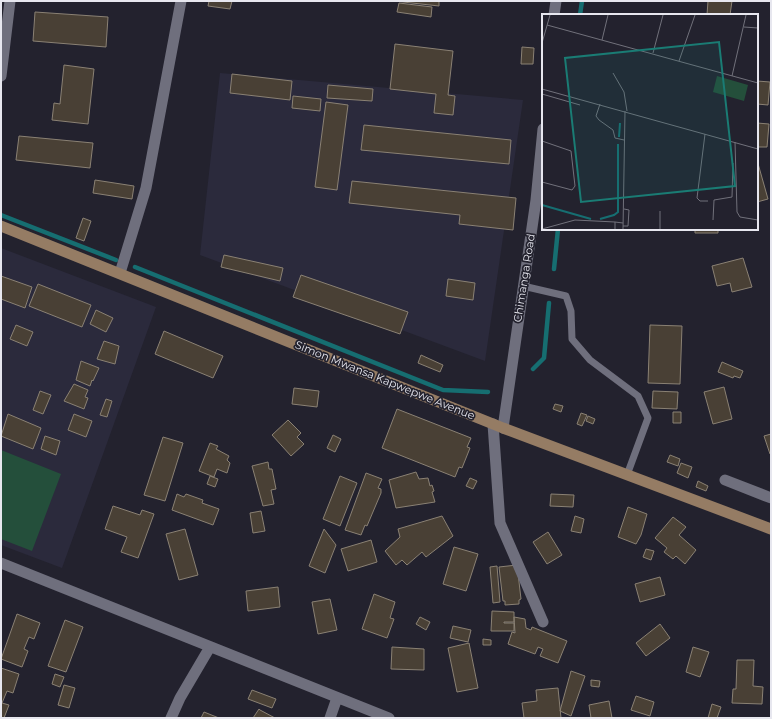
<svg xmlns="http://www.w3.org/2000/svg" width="772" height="719" viewBox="0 0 772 719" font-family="Montserrat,sans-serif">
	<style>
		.built { fill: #2b2a3c }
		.green { fill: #244f3b }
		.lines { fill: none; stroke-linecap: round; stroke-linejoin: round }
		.stream { stroke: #166e71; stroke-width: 4.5 }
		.building { fill: #494035; stroke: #8a8174 }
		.service { stroke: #6f6f7d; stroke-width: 7 }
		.minor { stroke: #6f6f7d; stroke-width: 11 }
		.tertiary { stroke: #6f6f7d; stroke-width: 11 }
		.secondary { stroke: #957c64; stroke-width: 11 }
		.labels { text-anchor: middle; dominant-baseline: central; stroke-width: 3.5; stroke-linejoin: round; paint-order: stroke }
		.street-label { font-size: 11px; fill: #e7e7ef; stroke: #23222e }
		.inset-river { fill: none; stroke: #166e71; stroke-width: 2 }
		.inset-road { fill: none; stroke: #71717b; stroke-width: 1 }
		.view { fill: #1a7c74; fill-opacity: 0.15; stroke: #1a7c74; stroke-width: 2 }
		.inset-edge { fill: none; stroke: #e7e7ef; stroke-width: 2 }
	</style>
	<rect width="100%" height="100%" fill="#23222e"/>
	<path class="built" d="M220,73l303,27 -38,261 -285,-106z
		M1,248l155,59 -94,261 -61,-23z"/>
	<path class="green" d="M1,450l60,24 -29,77 -31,-12z"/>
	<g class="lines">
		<path class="stream" d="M580,15l2,-14
			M1,215l115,45
			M135,267l308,123 45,2
			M554,269l4,-40
			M533,369l11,-11 5,-55"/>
	</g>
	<path class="building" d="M209,1h23l-2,8 -22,-3z
		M394,1h45v5z
		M708,1h24l-2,14h-23z
		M399,3l33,4 -1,10 -34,-5z
		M35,12l73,5 -2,30 -73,-6z
		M395,44l58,7 -5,44 7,1 -2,19 -19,-2 2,-19 -46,-5z
		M522,47l12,1 -1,16h-12z
		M64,65l30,4 -6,55 -36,-4 2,-17 6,1z
		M232,74l60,7 -2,19 -60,-7z
		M757,81l13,1 -2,23 -11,-1z
		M328,85l45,4 -1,12 -45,-3z
		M293,96l28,3 -1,12 -28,-3z
		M326,102l22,3 -11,85 -22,-3z
		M757,123l12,1 -2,23h-10z
		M364,125l147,15 -2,24 -148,-14z
		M19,136l74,7 -3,25 -74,-8z
		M757,160l11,39 -11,3z
		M95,180l39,6 -2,13 -39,-6z
		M352,181l164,17 -3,32 -54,-6 1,-9 -111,-12z
		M83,218l8,3 -7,20 -8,-3z
		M695,229h23v4h-23z
		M224,255l59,13 -3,13 -59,-14z
		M743,258l9,29 -20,5 -2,-9 -13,3 -5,-20z
		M301,275l107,37 -8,22 -107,-37z
		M1,276l31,11 -7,21 -24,-9z
		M448,279l27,4 -2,17 -27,-4z
		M38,284l53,21 -9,22 -53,-21z
		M96,310l17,8 -7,14 -16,-8z
		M16,325l17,7 -6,14 -17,-7z
		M650,325l32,1 -2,58 -32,-1z
		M164,331l59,25 -10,22 -58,-24z
		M104,341l15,5 -4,18 -18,-5z
		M421,355l22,10 -3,7 -22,-9z
		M81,361l18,7 -6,13 -1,-1 -2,6 -14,-6z
		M722,362l21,9 -3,7 -6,-2 -1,2 -15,-6z
		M74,384l14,6 -3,7 3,1 -4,11 -20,-8z
		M724,387l8,32 -19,5 -9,-32z
		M294,388l25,3 -2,16 -25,-3z
		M40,391l11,4 -8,19 -10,-4z
		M653,391l25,1 -1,17 -25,-1z
		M106,399l6,2 -5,16 -7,-2z
		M555,404l8,2 -2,6 -8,-3z
		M397,409l74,29 -4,9 3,1 -8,20 -3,-1 -4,10 -73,-29z
		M673,412h8v11h-8z
		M581,413l6,2 -5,11 -5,-2z
		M8,414l33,14 -8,21 -32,-13z
		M74,414l18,7 -6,16 -18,-7z
		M588,416l7,3 -2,5 -7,-3z
		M288,420l13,13 -4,4 7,7 -13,12 -19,-21z
		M771,434v20h-1l-6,-18z
		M333,435l8,4 -6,13 -8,-4z
		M45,436l15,5 -4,14 -15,-6z
		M163,437l20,6 -18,58 -21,-6z
		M210,443l8,3 -2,3 13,7 -2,4 3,3 -3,10 -10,-4 -3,8 -15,-6z
		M670,455l10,4 -2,7 -11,-4z
		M268,462l1,7h3l4,20 -5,1 3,14 -11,2 -11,-40z
		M681,463l11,4 -4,11 -11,-5z
		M416,472l3,7 9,-1 2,8 2,-1 2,6 -2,1 3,10 -39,6 -7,-28z
		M366,473l16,6 -4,9 3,1v4l-14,33 -2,-1 -4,10 -16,-5z
		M210,476l8,3 -3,8 -8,-3z
		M340,476l17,7 -17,43 -17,-7z
		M470,478l7,3 -4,8 -7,-3z
		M698,481l10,5 -2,5 -10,-4z
		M177,494l7,3 2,-3 17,6 -1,3 17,6 -6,16 -41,-15z
		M551,494l23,1 -1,12 -23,-1z
		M113,506l27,9 2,-5 12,4 -16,44 -17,-6 6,-15 -22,-8z
		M628,507l19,7 -6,21 -5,9 -18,-7z
		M261,511l4,20 -12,2 -3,-20z
		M442,516l11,20 -27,21 -4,-5 -15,13 -5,-5 -6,5 -11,-14 15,-14 -2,-8z
		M575,516l9,3 -3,14 -10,-2z
		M673,517l13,10 -7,8 17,15 -11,14 -9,-8 -3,3 -9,-7 3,-4 -12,-10z
		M185,529l13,46 -19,5 -13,-46z
		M324,529l12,16 -11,28 -16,-7z
		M548,532l14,23 -15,9 -14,-22z
		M371,540l6,22 -29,9 -7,-22z
		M454,547l24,7 -12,37 -23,-7z
		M646,549l8,2 -3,9 -8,-3z
		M517,565l4,34 -2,1v4l-14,1v-4h-2l-4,-34z
		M497,566l3,36 -7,1 -3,-36z
		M660,577l5,18 -25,7 -5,-18z
		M278,587l2,20 -32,4 -2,-20z
		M374,594l21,8 -5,16 4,1 -7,19 -25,-9z
		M330,599l7,31 -19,4 -6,-32z
		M492,611l22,1v10h-10v1h10v8h-23z
		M17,614l23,9 -6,16 -5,-2 -5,12 4,2 -6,16 -21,-8z
		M420,617l10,5 -4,8 -10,-6z
		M514,617l11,2 1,9 5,2 1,-3 35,14 -9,22 -18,-7 3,-7 -5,-2 -3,7 -27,-10 4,-12 3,1z
		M65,620l18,7 -17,45 -18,-6z
		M660,624l10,14 -24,18 -10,-13z
		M453,626l18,4 -3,12 -18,-4z
		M483,639l8,1v5h-8z
		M469,643l9,45 -21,4 -9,-44z
		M392,647l32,2v21l-33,-1z
		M693,647l16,5 -9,25 -14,-5z
		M737,660h17l-1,26 10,1 -1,17 -30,-1 1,-14h3z
		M1,668l18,6 -6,19 -6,-2 -5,12 7,2 -5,13h-3z
		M571,671l14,5 -14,40 -11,-5z
		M55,674l9,3 -4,10 -8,-3z
		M591,680l9,1 -1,6 -8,-1z
		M64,685l11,3 -6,20 -11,-3z
		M558,688l3,30h-37l-2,-15 15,-2 -1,-11z
		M252,690l24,9 -4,9 -24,-9z
		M636,696l18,6 -4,14 -19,-6z
		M609,701l3,17h-21l-2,-13z
		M712,704l9,3 -4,11h-9z
		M259,709l1,1 15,8h-22z
		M204,712l15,6h-18z"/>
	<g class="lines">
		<path class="service" d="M523,286l43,10 5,15 1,28 18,21 48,36 10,22 -21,57"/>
		<path class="minor" d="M1,76l9,-75
			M120,273l26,-85 35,-187
			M493,424l7,99 43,99
			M725,480l46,18
			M1,563l388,155
			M171,718l9,-20 30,-51
			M330,718l7,-20"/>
		<path class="tertiary" d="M554,15l2,-14
			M503,428l33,-228 7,-71"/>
		<path class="secondary" d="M1,226l502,202 268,101"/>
	</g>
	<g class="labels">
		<g class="street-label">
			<text transform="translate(524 278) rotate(-81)">Chimanga Road</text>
			<text transform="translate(385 380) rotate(22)">Simon Mwansa Kapwepwe Avenue</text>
		</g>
	</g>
	<g transform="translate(542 14)">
		<rect width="216" height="216" fill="#23222e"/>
		<path d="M175,62l31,9 -4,16 -31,-9z" fill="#244f3b"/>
		<path class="inset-river" d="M77,123l1,-14M0,191l49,14M58,205l14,-4 4,-3v-68"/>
		<path class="inset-road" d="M5,11l211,58M202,13l14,1M60,26l6,-25M0,29l8,-28M111,39l10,-38M137,47l16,-46M71,59l11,19 3,19M190,62l14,-61M0,75l216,60M0,80l38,11M58,90l-4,12 3,4 14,10 2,8 9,2M163,120l-8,64 3,3h8M0,127l29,10 4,35 -3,4 -30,-8M193,128l2,70 3,5 18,3M171,206l1,-20 18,-3 1,-34M81,212h5l1,-16 -5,-1M0,215l33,-9 40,2M73,215v-7l8,1M81,215l2,-118M118,215v-18"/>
		<path class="view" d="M177,28l16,144 -154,16 -16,-144z"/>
		<rect width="216" height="216" class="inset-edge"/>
	</g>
	<rect width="772" height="719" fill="none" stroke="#e7e7ef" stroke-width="4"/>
</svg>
